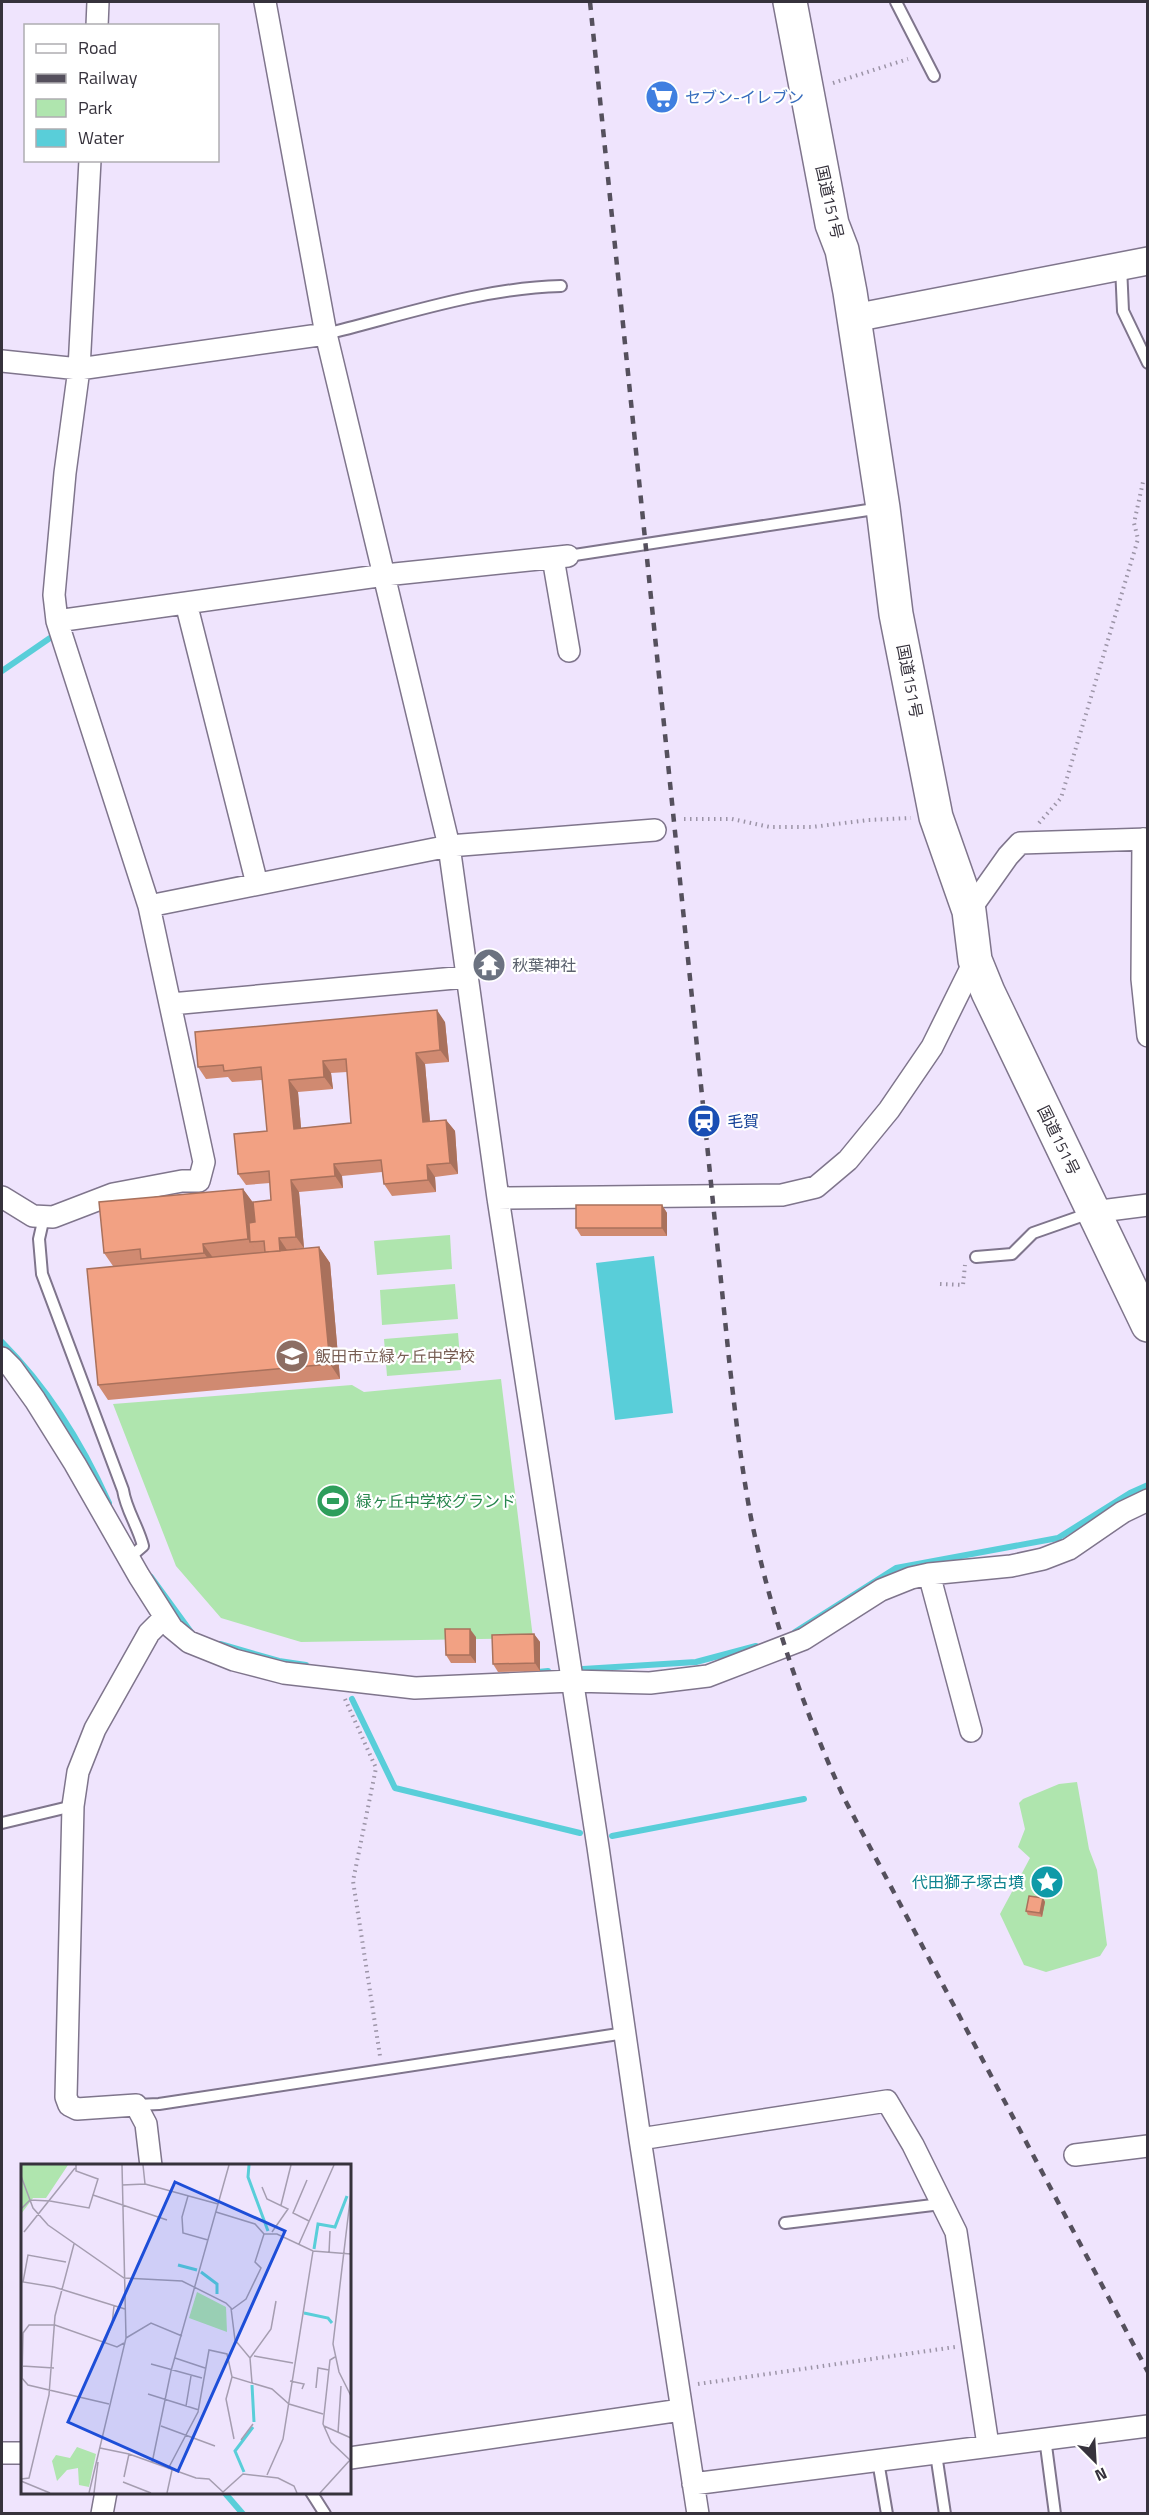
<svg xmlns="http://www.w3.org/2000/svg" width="1149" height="2515" viewBox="0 0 1149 2515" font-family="'Titillium Web','Noto Sans JP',sans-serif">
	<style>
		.green { fill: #afe5ae }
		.water { fill: #59ced9 }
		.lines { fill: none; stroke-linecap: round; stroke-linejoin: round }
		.stream { stroke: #59ced9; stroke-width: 6 }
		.service-casing { stroke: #7f758c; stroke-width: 14 }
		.minor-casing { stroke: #7f758c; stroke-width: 24 }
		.tertiary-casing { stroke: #7f758c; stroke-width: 30 }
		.trunk-casing { stroke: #7f758c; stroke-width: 36 }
		.path { stroke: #9c94a7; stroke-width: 4; stroke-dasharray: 1.5 4.5; stroke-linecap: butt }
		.service { stroke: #fff; stroke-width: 10 }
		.minor { stroke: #fff; stroke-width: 21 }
		.tertiary { stroke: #fff; stroke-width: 27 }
		.trunk { stroke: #fff; stroke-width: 33 }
		.rail { stroke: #55505d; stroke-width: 4.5; stroke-dasharray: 8 8; stroke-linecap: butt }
		.wall { fill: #d08a71; fill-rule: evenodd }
		.shaded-wall { fill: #a9715c }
		.building { fill: #f2a183; stroke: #a9715c; stroke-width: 1.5; fill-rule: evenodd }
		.labels { text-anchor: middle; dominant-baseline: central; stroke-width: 4.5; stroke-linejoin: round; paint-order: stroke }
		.shop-label { font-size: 16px; fill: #366cbe; stroke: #fff; text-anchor: start }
		.street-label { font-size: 16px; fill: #36323c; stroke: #fff }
		.worship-label { font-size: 16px; fill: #5b616d; stroke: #fff; text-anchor: start }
		.transit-label { font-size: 16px; fill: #164399; stroke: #fff; text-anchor: start }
		.education-label { font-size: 16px; fill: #785e54; stroke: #fff; text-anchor: start }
		.leisure-label { font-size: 16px; fill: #27864d; stroke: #fff; text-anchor: start }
		.culture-label { font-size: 16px; fill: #0d838f; stroke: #fff; text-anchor: end }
		.inset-river { fill: none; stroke: #59ced9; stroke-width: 3 }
		.inset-road { fill: none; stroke: #a59db0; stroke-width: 1.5 }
		.view { fill: #1d4ed8; fill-opacity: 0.15; stroke: #1d4ed8; stroke-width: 3 }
		.inset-edge { fill: none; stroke: #36323c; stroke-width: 3 }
	</style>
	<rect width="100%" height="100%" fill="#efe4fd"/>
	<path class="green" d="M450,1235l2,34 -75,6 -3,-34z
		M455,1284l3,35 -76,6 -2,-35z
		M458,1333l3,37 -74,6 -3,-37z
		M501,1379l32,259 -232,4 -80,-24 -45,-52 -63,-162 239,-19 12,7z
		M1077,1782l12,67 8,21 10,75 -7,11 -54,16 -22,-7 -24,-51 30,-56 -12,-11 7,-18 -6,-26 4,-4 36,-15z"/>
	<path class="water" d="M654,1256l19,157 -58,7 -19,-157z"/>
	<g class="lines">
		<path class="stream" d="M2,671l48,-33
			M2,1342c45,45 81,103 107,161
			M151,1577l40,55
			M795,1632l101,-64 162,-30 72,-45 18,-8
			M220,1644l59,17 27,4
			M583,1669l113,-7 60,-16
			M528,1673l20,-2
			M352,1699l43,89 185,45
			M612,1836l192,-37
			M224,2492l19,22"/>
		<g class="service-casing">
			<path id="service" d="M896,2l38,74
				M1121,266l2,45 25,52
				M326,334c77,-19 155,-46 235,-48
				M568,556l300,-46
				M44,1217l-5,22 3,35 81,216c3,20 15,36 20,56l-14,12
				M976,1257l36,-3 21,-21 57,-20
				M2,1823l71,-17
				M136,2105l23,-1 466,-71
				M785,2223l156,-19
				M1045,2438l10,76
				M936,2454l9,60
				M878,2461l9,53
				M311,2492l14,22"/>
		</g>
		<g class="minor-casing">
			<path id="minor" d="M265,2l61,332 123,512 49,352 100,649 42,292 58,375
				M97,26l1,-24
				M2,361l77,8 247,-35
				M553,558l16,93
				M186,603l71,281
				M57,621l328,-46 183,-19
				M1143,839l-1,140 6,57
				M149,906l300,-60 206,-16
				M969,911l39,-55 12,-13 128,-4
				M171,1004l295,-27
				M2,1197l31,19 20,1 60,-23 69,-13h17l5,-19 -55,-256 -92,-285 -3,-26 11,-122 14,-104 11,-209
				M498,1198l284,-3 34,-8 32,-27 41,-50 43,-63 43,-87
				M1093,1212l55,-7
				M2,1358l10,10 23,32 40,64 64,112 33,52 17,14 45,18 50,13 131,15 157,-7 78,2 58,-7 96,-37 77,-49 30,-12 18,-4 82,-8 32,-7 26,-10 54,-37 25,-12
				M929,1574l42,157
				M640,2139l247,-38 26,44 43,87 32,213
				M1075,2155l73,-9
				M151,2166l-5,-42 -10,-19 -59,4 -8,-4 -3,-8 7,-291 5,-34 17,-43 54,-96 16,-16
				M2,2453h20
				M350,2458l331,-48
				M693,2484l455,-58
				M102,2514l4,-22"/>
		</g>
		<g class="tertiary-casing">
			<path id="tertiary" d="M854,318l294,-57"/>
		</g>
		<g class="trunk-casing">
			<path id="trunk" d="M790,2l42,222 10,26 8,42 33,216 13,106 40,203 33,94 6,49 13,32 160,333"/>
		</g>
		<path class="path" d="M833,83l75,-24
			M684,819h48l38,8h42l56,-7 43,-2
			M1039,823l22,-25 77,-259 -4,-16 9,-41
			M940,1284l23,1 2,-20
			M345,1699l31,69 -23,113 27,175
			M698,2384l257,-37"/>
		<use href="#service" class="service"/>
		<use href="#minor" class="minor"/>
		<use href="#tertiary" class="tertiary"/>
		<use href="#trunk" class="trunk"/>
		<path class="rail" d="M590,2l139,1357c6,53 12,106 22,159 20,97 52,191 94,282l303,572"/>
	</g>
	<path class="wall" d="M445,1022l4,40 -24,2 5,57 16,-1 9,11 3,43 -23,3 1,15 -44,4 -8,-12 -2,-12 -40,4 1,12 -44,4 5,56 -17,2 32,-3 11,16 10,116 -232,21 -10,-15 15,-119 -9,-13 139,-64 10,14 18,-3 -1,-17 -24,2 -8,-11 29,-43 -5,-51 -30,2 -4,-5 -22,2 -8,-12zM347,1072l4,51 -50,5 -3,-36 35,-3 -2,-16z
		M662,1205l5,8v23h-86l-5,-8z
		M534,1634l6,8v29l-42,1 -5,-8z
		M476,1637v26h-25l-5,-8z
		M1043,1898l2,4 -3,15 -14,-2 -2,-4z"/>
	<path class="shaded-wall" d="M437,1010l8,12 4,40 -9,-12z
		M416,1053l9,11 6,70 -8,-12z
		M323,1061l8,12 2,16 -9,-12z
		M289,1080l9,12 4,48 -8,-11z
		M446,1120l9,11 3,43 -8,-11z
		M334,1164l8,12 1,12 -8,-12z
		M427,1165l8,12 1,15 -8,-12z
		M291,1180l8,12 5,56 -8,-11z
		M243,1189l11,15 4,37 -8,1 9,13 -11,-16z
		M662,1205l5,8v23l-5,-8z
		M279,1238l8,12 1,17 -8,-12z
		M203,1244l11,15 1,10 -11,-16z
		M319,1247l11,16 10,116 -10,-15z
		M470,1629l6,8v26l-6,-8z
		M534,1634l6,8v29l-5,-8z
		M1043,1898l2,4 -3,15 -2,-4z"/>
	<path class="building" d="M437,1010l3,40 -24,3 7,69 23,-2 4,43 -23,2 1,15 -44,4 -3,-24 -47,4 1,12 -44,4 5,57 -17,1 1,13 -15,1 -1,-11 -14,1 -1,-19 6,-1 -2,-20 18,-2 -2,-29 -31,3 -4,-40 33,-3 -6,-64 -37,4 -1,-6 -25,2 -3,-35zM346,1059l5,64 -57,6 -5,-49 35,-3 -1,-16z
		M243,1189l5,50 -45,5 1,9 -63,6 -1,-10 -36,4 -5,-51z
		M576,1205h86v23h-86z
		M319,1247l11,117 -232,21 -11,-116z
		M445,1629h25v26h-24z
		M534,1634l1,29 -42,1 -1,-29z
		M1029,1896l14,2 -3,15 -14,-2z"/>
	<defs>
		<g id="supermarket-disc" transform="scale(1.725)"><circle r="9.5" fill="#3f7fe0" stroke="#fff"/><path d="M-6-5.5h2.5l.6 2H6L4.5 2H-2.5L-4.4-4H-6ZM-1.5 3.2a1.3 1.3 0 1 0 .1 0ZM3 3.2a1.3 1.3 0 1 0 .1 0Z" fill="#fff"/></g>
		<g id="temple-disc" transform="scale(1.725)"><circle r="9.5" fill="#6b7280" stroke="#fff"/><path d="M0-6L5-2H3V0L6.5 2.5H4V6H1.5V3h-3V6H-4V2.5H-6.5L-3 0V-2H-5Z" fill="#fff"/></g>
		<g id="station-disc" transform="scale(1.725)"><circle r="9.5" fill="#1a4fb4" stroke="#fff"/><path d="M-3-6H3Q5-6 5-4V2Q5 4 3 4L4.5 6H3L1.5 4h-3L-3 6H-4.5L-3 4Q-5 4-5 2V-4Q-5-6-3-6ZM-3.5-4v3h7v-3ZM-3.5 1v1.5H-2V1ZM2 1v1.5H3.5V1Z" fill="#fff"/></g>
		<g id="school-disc" transform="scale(1.725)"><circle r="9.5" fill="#8d6e63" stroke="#fff"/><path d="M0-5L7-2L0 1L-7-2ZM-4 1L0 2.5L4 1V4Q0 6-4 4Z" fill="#fff"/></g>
		<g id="stadium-disc" transform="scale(1.725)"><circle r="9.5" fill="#2e9e5b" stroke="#fff"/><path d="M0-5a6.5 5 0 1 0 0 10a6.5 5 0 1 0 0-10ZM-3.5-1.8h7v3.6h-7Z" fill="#fff"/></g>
		<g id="sight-disc" transform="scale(1.725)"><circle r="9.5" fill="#0f9aa8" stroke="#fff"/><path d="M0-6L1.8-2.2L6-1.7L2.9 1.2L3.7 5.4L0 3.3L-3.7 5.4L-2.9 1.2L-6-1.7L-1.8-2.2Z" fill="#fff"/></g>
	</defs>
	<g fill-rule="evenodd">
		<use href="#supermarket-disc" x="662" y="97"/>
		<use href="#temple-disc" x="489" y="965"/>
		<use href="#station-disc" x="704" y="1121"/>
		<use href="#school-disc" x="292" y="1356"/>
		<use href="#stadium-disc" x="333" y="1501"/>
		<use href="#sight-disc" x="1047" y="1882"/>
	</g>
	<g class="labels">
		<g class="shop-label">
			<text x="685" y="97">セブン-イレブン</text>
		</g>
		<g class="street-label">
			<text transform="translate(830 202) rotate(77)">国道151号</text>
			<text transform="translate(910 681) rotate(79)">国道151号</text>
			<text transform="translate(1059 1140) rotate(64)">国道151号</text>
		</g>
		<g class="worship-label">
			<text x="512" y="965">秋葉神社</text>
		</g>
		<g class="transit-label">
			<text x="727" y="1121">毛賀</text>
		</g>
		<g class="education-label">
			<text x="315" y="1356">飯田市立緑ヶ丘中学校</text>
		</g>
		<g class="leisure-label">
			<text x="356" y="1501">緑ヶ丘中学校グランド</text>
		</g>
		<g class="culture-label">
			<text x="1024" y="1882">代田獅子塚古墳</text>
		</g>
	</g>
	<g transform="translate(21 2164)">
		<rect width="330" height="330" fill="#efe4fd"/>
		<path d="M0,1h47l-22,33h-13l-12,16zM176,128l29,15 1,25 -38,-14zM56,283l19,7 -7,33 -10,-2 -1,-17 -11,2 -10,11 -5,-20 4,-6 14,3z" fill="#afe5ae"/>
		<path class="inset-river" d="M228,1l-1,12 20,54M293,85l4,-25 17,3 12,-31M157,101l19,5M180,108l16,12v10M283,149l24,5 4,5M231,221l2,37M223,308l-9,-21 18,-24"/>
		<path class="inset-road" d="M55,1v6l22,8 -5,16 74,25M0,12l12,32 15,17 76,53 58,3 44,22 5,5 4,32 15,18 2,25M286,16l-14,33 16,8M124,20l73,20M101,21l23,-1 -2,-19M241,23l5,12 21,10 -16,23M330,28l-18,152 6,28 12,24M167,32l-6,21 1,16 25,7M29,37l39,7 4,-13M260,41l10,-40M0,45l9,-9 20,1M195,48l39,12 9,10 -9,28 6,6 -15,31 -15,11M3,68l51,-64M243,70h13l36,17 38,3M278,80l35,-79M308,89l1,-22M45,98l-38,-7 -5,27 31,5 71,22M105,174l25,-15 31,13M84,178l7,-18 2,-18M233,192l39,7M314,193l-5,3 -7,64 8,18 20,19M154,194l30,10M229,194l21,-29 5,-28M130,200l51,14M1,202l32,2M0,213l7,8 81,19M211,213l-6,22 8,40M1,214l1,-45 6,-8h26l62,22 7,-4M269,217l14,3 -2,5M295,224l2,-20 11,2M127,230l51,16M165,242l5,-30M140,262l54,20M303,262l27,12M317,269l3,-47M220,276l12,-16M79,284l29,6 67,24 13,1 14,13 20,-18 35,4 16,8 3,7M131,299l19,-92 58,-206M147,305l30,-57 11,-62 18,4 5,23 40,12 17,15 34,10M246,311l16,-36 30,-188M103,313l5,-23M0,315l8,-1 20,-83 6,-79 19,-72M0,317l29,12M102,318l28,11M68,329l37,-155 -4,-173M73,329l4,-31M146,329l5,-23M299,329l30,-33"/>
		<path class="view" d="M154,18l110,49 -107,240 -110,-49z"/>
		<rect width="330" height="330" class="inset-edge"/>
	</g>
	<rect width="1149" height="2515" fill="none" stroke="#36323c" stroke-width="6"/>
	<rect x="24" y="24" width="195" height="138" fill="#ffffff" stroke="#afadb1" stroke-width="1.5"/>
	<rect x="36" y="44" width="30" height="9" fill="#ffffff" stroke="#afadb1" stroke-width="1.5"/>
	<text x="78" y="54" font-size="18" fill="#36323c">Road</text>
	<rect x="36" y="74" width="30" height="9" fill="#55505d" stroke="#afadb1" stroke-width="1.5"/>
	<text x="78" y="84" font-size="18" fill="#36323c">Railway</text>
	<rect x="36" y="99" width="30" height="18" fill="#afe5ae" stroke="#afadb1" stroke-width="1.5"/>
	<text x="78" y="114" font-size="18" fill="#36323c">Park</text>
	<rect x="36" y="129" width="30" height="18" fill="#59ced9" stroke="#afadb1" stroke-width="1.5"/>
	<text x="78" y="144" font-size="18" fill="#36323c">Water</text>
	<g transform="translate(1095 2461) rotate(156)" stroke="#ffffff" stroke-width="4.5" paint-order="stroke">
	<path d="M0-4.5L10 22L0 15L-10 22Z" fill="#36323c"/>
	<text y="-9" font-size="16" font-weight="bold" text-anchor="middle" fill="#36323c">N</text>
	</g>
</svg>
